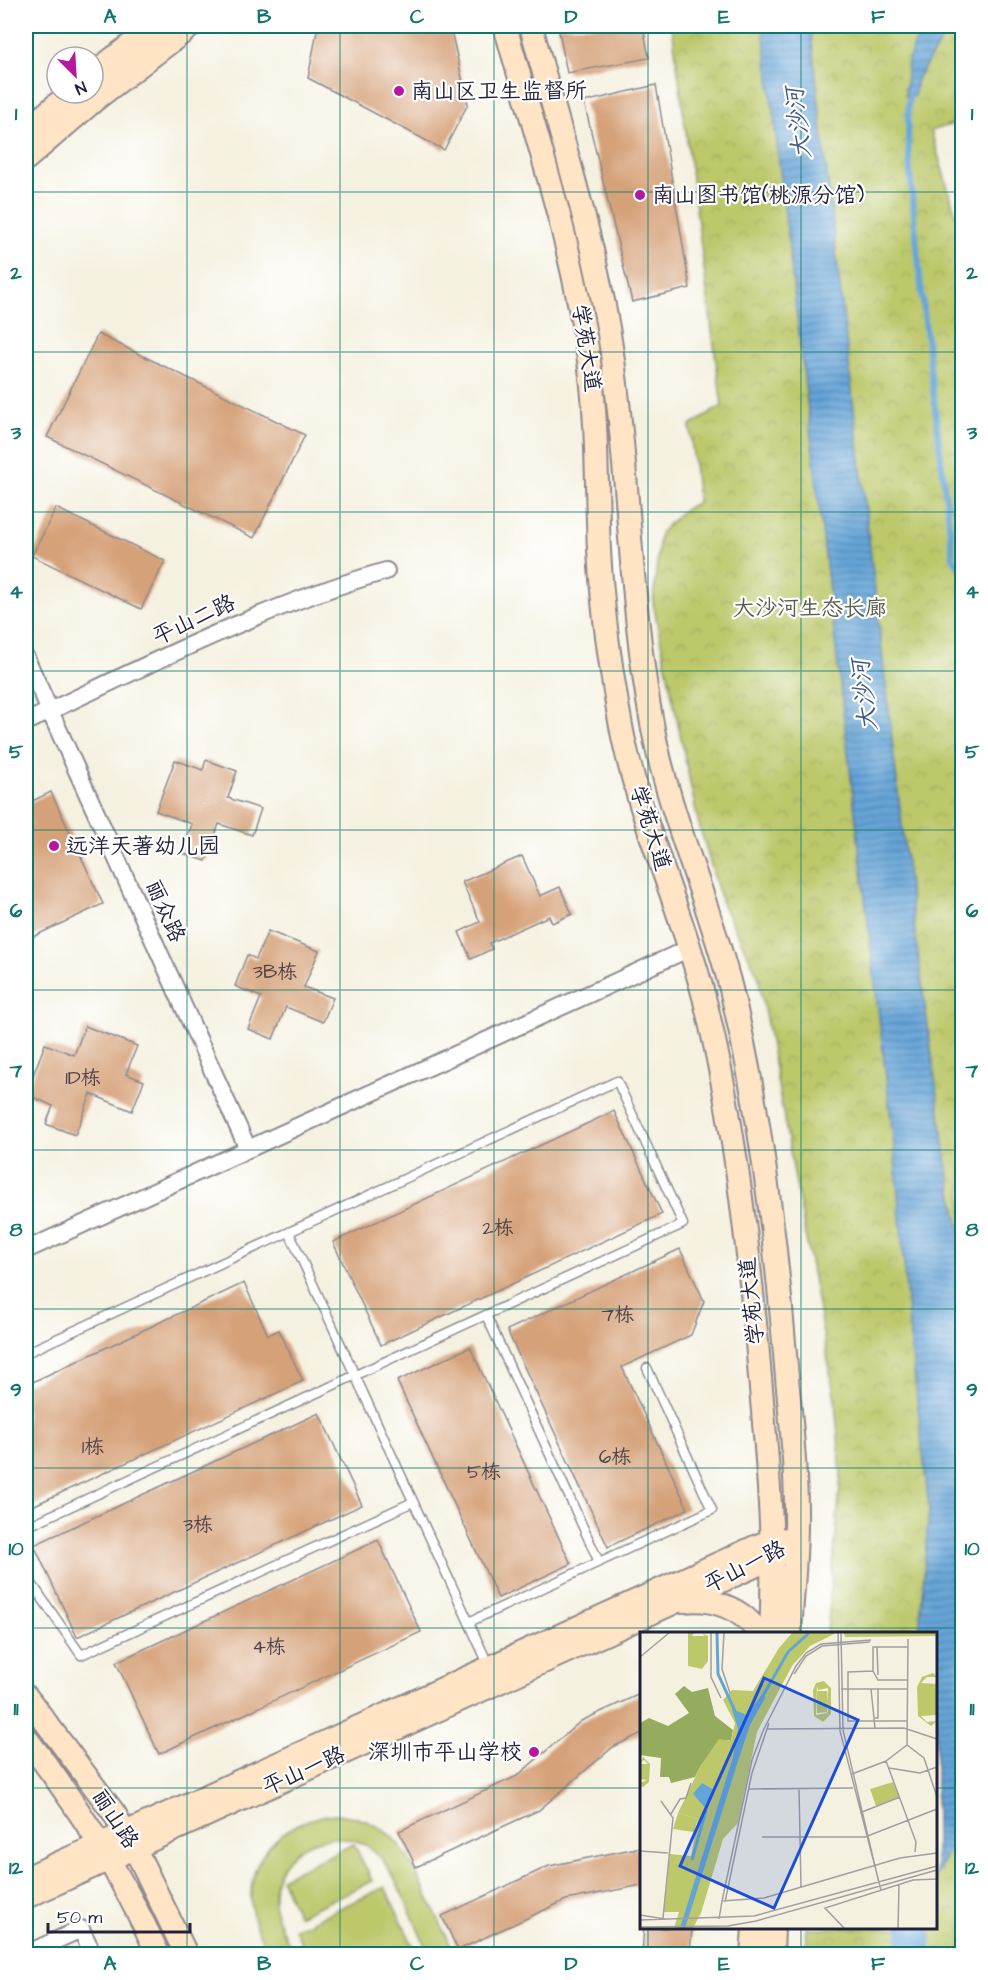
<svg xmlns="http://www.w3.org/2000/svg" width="988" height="1980" viewBox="0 0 988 1980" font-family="'Architects Daughter','LXGW WenKai TC',sans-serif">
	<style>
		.park { fill: url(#park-crowns); stroke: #6f7552; stroke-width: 1.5 }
		.pitch { fill: #bcc86a; stroke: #6f7552; stroke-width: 1.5 }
		.water { fill: url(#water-rules); stroke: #446389; stroke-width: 1.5 }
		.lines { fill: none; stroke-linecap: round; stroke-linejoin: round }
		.stream { stroke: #65a4d7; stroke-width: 6 }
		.river { stroke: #65a4d7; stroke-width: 34 }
		.building { fill: #d5a178 }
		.lane-casing { stroke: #8c8a8e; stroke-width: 11 }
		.street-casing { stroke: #8c8a8e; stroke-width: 20 }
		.secondary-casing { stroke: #8c8a8e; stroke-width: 26 }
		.lane { stroke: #fff; stroke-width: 8 }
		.street { stroke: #fff; stroke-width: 16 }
		.secondary { stroke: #ffe4c6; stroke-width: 22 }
		.grid { fill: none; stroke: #0f766e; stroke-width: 1.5; stroke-opacity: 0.55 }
		.poi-dot { fill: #b5179e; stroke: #fff; stroke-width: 2 }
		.labels { text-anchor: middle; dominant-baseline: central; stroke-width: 4.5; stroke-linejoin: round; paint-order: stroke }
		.number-label { font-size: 20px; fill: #4f424a }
		.poi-label { font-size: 22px; fill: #22223b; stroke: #fff; text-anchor: start }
		.street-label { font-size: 22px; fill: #22223b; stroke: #fff }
		.park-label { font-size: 22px; fill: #585c4b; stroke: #fff }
		.water-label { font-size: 24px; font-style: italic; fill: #405c81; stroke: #fff }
		.inset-river { fill: none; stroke: #65a4d7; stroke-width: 3 }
		.inset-road { fill: none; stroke: #a19e9f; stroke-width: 1.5 }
		.view { fill: #1d4ed8; fill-opacity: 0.15; stroke: #1d4ed8; stroke-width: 3 }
		.inset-edge { fill: none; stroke: #22223b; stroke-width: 3 }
		.neatline { fill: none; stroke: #0f766e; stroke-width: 2 }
		.grid-label { font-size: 20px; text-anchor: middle; font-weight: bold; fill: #0f766e }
	</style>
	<defs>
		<pattern id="park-crowns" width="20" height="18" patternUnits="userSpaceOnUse" patternTransform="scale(1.5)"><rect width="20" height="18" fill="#bcc86a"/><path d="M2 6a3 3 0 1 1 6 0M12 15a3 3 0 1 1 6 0" fill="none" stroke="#a1ac5d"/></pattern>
		<pattern id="water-rules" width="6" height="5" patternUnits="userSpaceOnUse" patternTransform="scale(1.5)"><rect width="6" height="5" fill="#65a4d7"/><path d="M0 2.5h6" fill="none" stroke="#5385b0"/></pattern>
	</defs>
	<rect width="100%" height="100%" fill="#fff"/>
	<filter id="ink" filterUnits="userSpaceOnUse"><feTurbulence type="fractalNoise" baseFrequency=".0167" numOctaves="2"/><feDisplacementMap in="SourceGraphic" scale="12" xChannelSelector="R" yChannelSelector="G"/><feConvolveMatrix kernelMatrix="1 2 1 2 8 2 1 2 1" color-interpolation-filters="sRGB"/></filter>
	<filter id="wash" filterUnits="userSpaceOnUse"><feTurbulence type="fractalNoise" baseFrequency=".008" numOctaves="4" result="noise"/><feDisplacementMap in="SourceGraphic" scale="24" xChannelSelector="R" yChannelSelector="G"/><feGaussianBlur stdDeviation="1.35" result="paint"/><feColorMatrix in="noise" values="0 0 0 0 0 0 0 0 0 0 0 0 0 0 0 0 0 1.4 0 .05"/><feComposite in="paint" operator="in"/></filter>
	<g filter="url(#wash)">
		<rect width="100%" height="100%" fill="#f5f1e1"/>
		<path class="park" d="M672,26h290v95l-31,10 31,105v1718h-157l2,-26h129v-294l-109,-1 14,-158 -6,-76 -77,-424 -36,-72 -24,-82 -45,-218 7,-70 22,-22 16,-9 -8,-76 32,-20z"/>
		<path class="pitch" d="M336,1814c53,6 68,32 89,77 10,21 20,42 30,63h-26c-13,-27 -34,-86 -56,-104 -39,-30 -101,-2 -99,49 0,20 12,38 20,55h-25c-6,-12 -14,-25 -16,-38 -12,-57 30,-97 83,-102z
			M354,1844l18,37 -74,35 -17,-38z
			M385,1887l32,67h-110l-12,-25z"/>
		<path class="water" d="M763,26h47l100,869 37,270 15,75v582l-26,54v-242l-17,-1 10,-124 -20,-182 -15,-181z
			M922,26h40v4l-17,5 -28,44 -3,18 -9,-1 3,-36z"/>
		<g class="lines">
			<path class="stream" d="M909,96c-4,50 4,100 8,150 10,104 24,208 36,312l9,13"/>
			<path class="river" d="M914,1954l1,-26"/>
		</g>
		<g id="blocks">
			<path class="building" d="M318,26h132l18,78 -24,46 -136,-72z
				M558,26h85l6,32 -82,15z
				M656,85l34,203 -58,14 -48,-200z
				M98,334l207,101 -51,103 -207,-101z
				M56,508l109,53 -24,48 -109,-53z
				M175,760l28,10 3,-10 31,11 -9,27 33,11 -9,26 -33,-11 -13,37 -24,-8 10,-29 -36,-13z
				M51,792l52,112 -77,36v-136z
				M522,856l18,40 20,-9 12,27 -20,9 -3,-7 -60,27 3,6 -21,10 -12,-27 21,-10 -18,-40z
				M268,931l51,20 -15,36 29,11 -10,24 -37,-15 -13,32 -25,-10 13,-32 -26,-11 12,-31 9,4z
				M85,1026l52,20 -11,28 18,7 -12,30 -41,-17 -16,41 -29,-11 7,-18 -27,-12 19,-50 29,11z
				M614,1111l48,103 -281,131 -48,-103z
				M680,1249l24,52 -13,34 -69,32 66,142 -80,38 -101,-217z
				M244,1283l24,52 11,-5 24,51 -277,128v-124z
				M470,1347l101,217 -73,34 -101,-217z
				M319,1413l43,92 -285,132 -43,-92z
				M378,1540l43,92 -262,122 -43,-92z
				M642,1693v40l-29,14 -74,63 -123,57 -17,-36 118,-55 64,-55z
				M642,1847v38l-76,15 -108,50 -16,-34 107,-50z
				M644,1928h48l-2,26h-48z"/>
		</g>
	</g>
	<g filter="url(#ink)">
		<use href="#blocks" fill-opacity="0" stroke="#8c8a8e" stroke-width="1.5"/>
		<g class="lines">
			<g class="lane-casing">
				<path id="lane" d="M289,1232l200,434
					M486,1315l113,247
					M26,1353l591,-272 66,143 -657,303
					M26,1575l55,80 332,-153
					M469,1622l243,-112 -65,-142"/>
			</g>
			<g class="street-casing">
				<path id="street" d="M26,658l222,491
					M26,722c118,-55 234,-115 360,-151
					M26,1250l664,-302
					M26,1954l55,-25 12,25"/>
			</g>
			<g class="secondary-casing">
				<path id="secondary" d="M505,26c31,110 68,221 84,335 9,63 7,125 10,189 3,56 11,115 21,171 17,95 60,183 84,276 29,117 43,237 54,357 8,94 18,185 13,280
					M531,26c29,108 65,216 81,327 18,125 17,251 41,376 17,89 56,172 78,260 29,120 44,242 54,365 4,52 11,104 11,156 1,41 -4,83 -6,124
					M93,74l62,-48
					M26,131l44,-38
					M26,159l71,-61 94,-72
					M684,1601c28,-4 60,8 75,33
					M26,1696l88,117 26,46 46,95
					M26,1738c55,72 94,134 132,216
					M26,1878l707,-321c20,-8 41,-23 62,-16l-21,16 -748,340
					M752,1954l2,-26
					M772,1954l1,-26"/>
			</g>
			<use href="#lane" class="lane"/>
			<use href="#street" class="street"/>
			<use href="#secondary" class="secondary"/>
		</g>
	</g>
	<path class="grid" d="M187,26v1928M340,26v1928M494,26v1928M648,26v1608M801,26v1608M26,192h936M26,352h936M26,512h936M26,671h936M26,830h936M26,990h936M26,1150h936M26,1309h936M26,1468h936M26,1628h936M26,1788h616M936,1788h26M648,1928v26M801,1928v26"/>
	<g class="poi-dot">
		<circle cx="399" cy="91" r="6"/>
		<circle cx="640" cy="195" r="6"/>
		<circle cx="54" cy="846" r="6"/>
		<circle cx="534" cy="1752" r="6"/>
	</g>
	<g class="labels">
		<g class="number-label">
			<text x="275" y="972">3B栋</text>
			<text x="83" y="1078">1D栋</text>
			<text x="498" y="1228">2栋</text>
			<text x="618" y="1315">7栋</text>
			<text x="93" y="1447">1栋</text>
			<text x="615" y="1457">6栋</text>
			<text x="484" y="1472">5栋</text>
			<text x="198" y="1525">3栋</text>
			<text x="269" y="1647">4栋</text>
		</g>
		<g class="poi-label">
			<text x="411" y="91">南山区卫生监督所</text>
			<text x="652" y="195">南山图书馆(桃源分馆)</text>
			<text x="66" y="846">远洋天著幼儿园</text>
			<text x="522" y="1752" text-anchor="end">深圳市平山学校</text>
		</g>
		<g class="street-label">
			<text transform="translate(586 348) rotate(81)">学苑大道</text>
			<text transform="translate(194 620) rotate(-25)">平山二路</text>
			<text transform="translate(650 828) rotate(72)">学苑大道</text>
			<text transform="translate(165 911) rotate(66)">丽众路</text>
			<text transform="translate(752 1301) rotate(-96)">学苑大道</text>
			<text transform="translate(745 1567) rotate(-27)">平山一路</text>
			<text transform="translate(304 1771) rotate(-24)">平山一路</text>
			<text transform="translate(115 1819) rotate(57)">丽山路</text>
		</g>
		<g class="park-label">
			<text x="810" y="608">大沙河生态长廊</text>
		</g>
		<g class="water-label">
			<text transform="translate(799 123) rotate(-97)">大沙河</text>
			<text transform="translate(865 695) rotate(-97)">大沙河</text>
		</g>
	</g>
	<g transform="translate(640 1632)">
		<rect width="297" height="297" fill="#f5f1e1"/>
		<path d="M44,54l8,6 16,-4 7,28 18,14 -2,11 -3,-1 -27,25 -6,12 -24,6 -2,-6h-9l1,-19 -21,-3v-32l9,-5 19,8 21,-13 -14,-19z" fill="#95ac5e"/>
		<path d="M152,1h44l-26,13 -18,20 -35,66 -19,91 -15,16 -22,74 -8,15h-19l5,-16h-15l6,-58 21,2 7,-37 -20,-6 23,-48 18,-26 12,2 4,-18 -12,-23 9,-10 21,1 26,-43zM204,1h93v3l-92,1zM253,150l6,15 -23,9 -6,-17z" fill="#bcc86a"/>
		<path d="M48,1h6l-2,3h13l-3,-3 6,3v25l-6,8 -14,-3zM293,41l4,4h-10l-6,6 16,1v31l-16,1 6,6 10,-1 -6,5 -13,-10 -1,-29 5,-10zM184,49l7,7v26l-8,8 -9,-6 -1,-26 3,-7zM177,54l1,4 10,-2 -1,29v-4l-11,2zM177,59h10l1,21 -11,1zM3,125l7,7 -1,18 -6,5 -3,-1v-3l7,-3 -7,-1 1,-15h7l-4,-4 -4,3zM38,181l20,6 -4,13 -21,-3z" fill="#bcc86a" fill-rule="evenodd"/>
		<path d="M125,58v8l-15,27 -12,36 -48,152 -5,15h-5l53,-171 5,-28 -6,-20 15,6zM62,151l12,7 -7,20 -14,-16z" fill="#65a4d7"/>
		<path class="inset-river" d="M77,1l1,41 17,37M124,62l24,-42 21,-19M52,228l14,-50"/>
		<path class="inset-road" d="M71,1v44l10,21M84,1l-2,36 8,24M198,1l2,98 41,159M201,1l2,97 36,153M237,15l1,28M268,15h-35v24l5,9h30M0,25l29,-24M233,39l-25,1v49h60M154,42l12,-18 16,-10 48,-4M201,57h67M231,57l4,39M235,86h3v-29M127,97l137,-1 33,11M267,113l17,13 13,39M246,129l30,81 -1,10M249,136l31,5 17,-6M212,142l34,-13 21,-16 1,-106M159,156l2,99M109,157l104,-1M21,169l12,17 -10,100M222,180l38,-15M31,182l9,-15 6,-1 5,-15M122,205h103l72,-28M0,219l28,2M82,269l30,-141 11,-29 33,-65 10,-13 15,-9 50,-4M82,269l42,-3 136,-40 37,-5M85,270l27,-129 17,-50M0,283l25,4M79,287l3,-18M0,288l114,-4 183,-50M0,295l88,-1 28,-5 181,-51M204,296l-19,-20 88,-28 24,-1M258,296l1,-43"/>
		<path class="view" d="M124,46l94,42 -84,188 -94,-42z"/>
		<rect width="297" height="297" class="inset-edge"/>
	</g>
	<rect width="988" height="1980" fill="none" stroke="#fff" stroke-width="66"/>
	<g transform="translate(75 75) rotate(156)"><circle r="28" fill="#ffffff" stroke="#a7a7b1" stroke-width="1.5"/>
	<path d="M0-4.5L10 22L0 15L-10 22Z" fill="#b5179e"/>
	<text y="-9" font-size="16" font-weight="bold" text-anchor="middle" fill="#22223b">N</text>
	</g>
	<path d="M48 1923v9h142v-9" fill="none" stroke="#22223b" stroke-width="3"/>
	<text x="57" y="1923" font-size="18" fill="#22223b" stroke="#ffffff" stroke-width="4.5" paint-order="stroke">50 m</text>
	<rect x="33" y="33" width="922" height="1914" class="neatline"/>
	<g class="grid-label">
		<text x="110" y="23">A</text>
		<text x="264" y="23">B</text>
		<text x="417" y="23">C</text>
		<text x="571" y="23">D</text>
		<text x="724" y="23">E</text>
		<text x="878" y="23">F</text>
		<text x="16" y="120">1</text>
		<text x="972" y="120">1</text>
		<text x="16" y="279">2</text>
		<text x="972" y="279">2</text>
		<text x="16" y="439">3</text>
		<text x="972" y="439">3</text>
		<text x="16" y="598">4</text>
		<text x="972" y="598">4</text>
		<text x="16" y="758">5</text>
		<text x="972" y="758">5</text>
		<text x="16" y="917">6</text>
		<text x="972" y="917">6</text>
		<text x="16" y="1077">7</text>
		<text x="972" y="1077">7</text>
		<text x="16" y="1236">8</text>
		<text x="972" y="1236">8</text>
		<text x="16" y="1396">9</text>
		<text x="972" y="1396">9</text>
		<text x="16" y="1555">10</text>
		<text x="972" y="1555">10</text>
		<text x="16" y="1715">11</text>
		<text x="972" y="1715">11</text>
		<text x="16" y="1874">12</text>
		<text x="972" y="1874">12</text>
		<text x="110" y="1970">A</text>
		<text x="264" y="1970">B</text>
		<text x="417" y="1970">C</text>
		<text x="571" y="1970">D</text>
		<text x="724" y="1970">E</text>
		<text x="878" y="1970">F</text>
	</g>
</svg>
